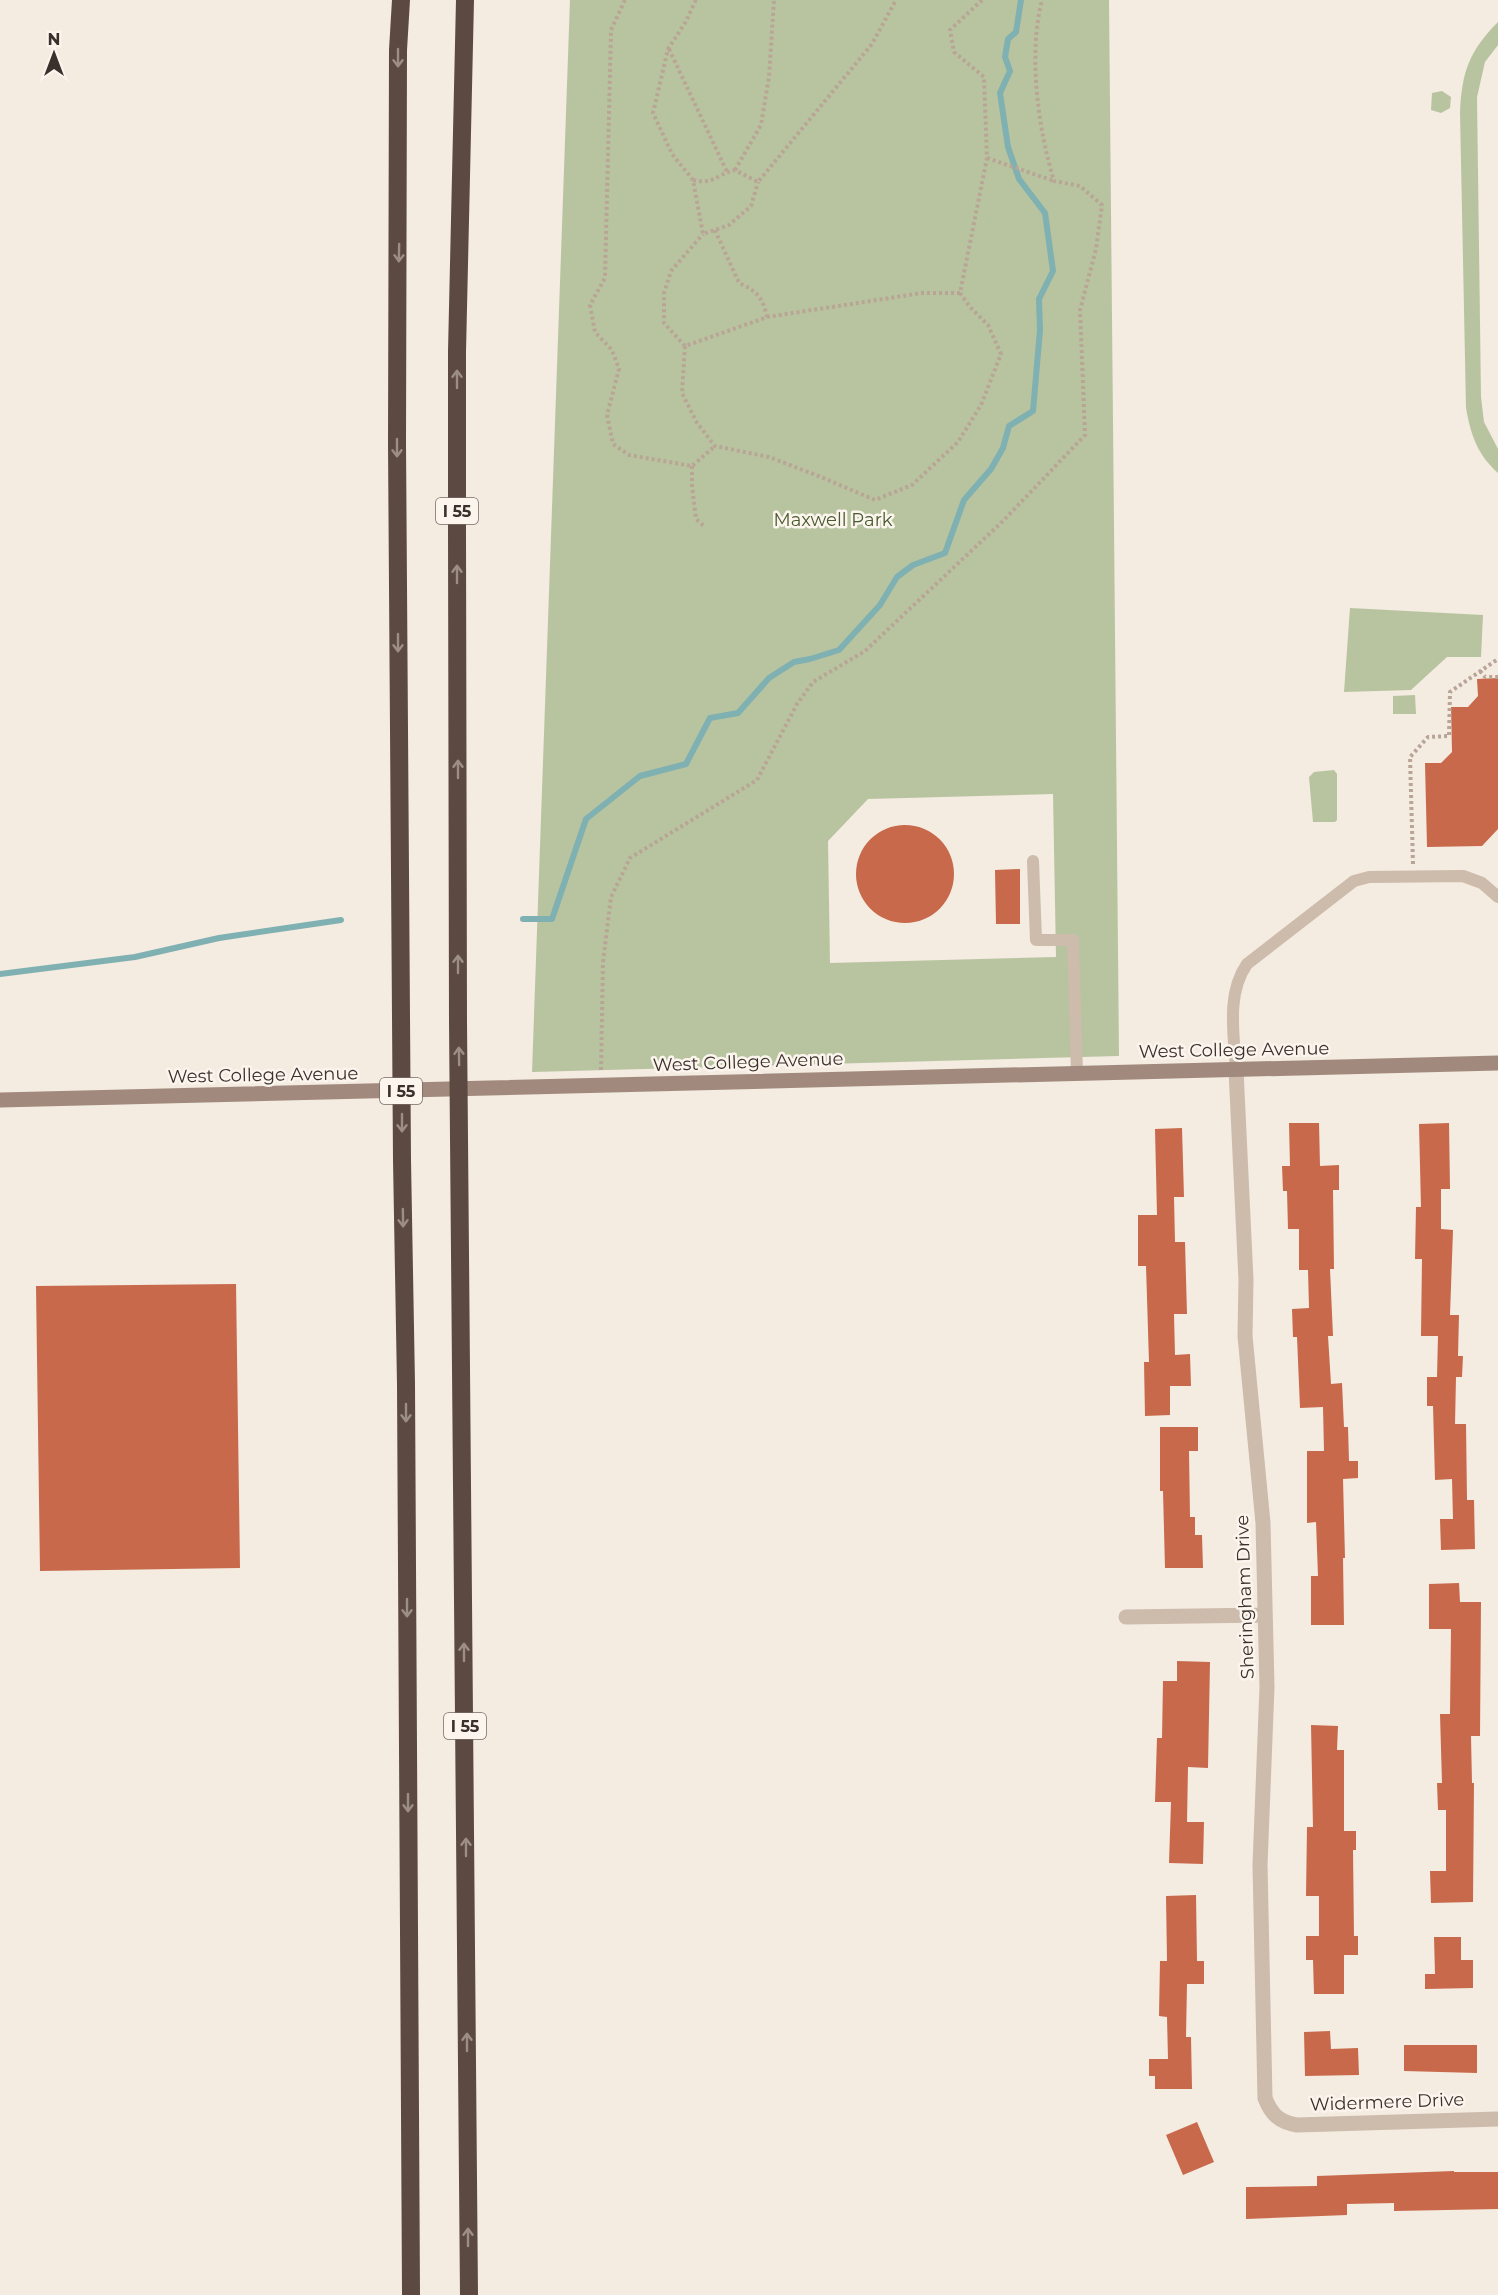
<svg xmlns="http://www.w3.org/2000/svg" width="1498" height="2295" viewBox="0 0 1498 2295" font-family="Montserrat,sans-serif">
	<style>
		.green { fill: #b8c4a0; fill-rule: evenodd }
		.lines { fill: none; stroke-linecap: round; stroke-linejoin: round }
		.stream { stroke: #7fb0b2; stroke-width: 6 }
		.building { fill: #c8694b }
		.path { stroke: #b9a596; stroke-width: 4; stroke-dasharray: 3 3; stroke-linecap: butt }
		.service { stroke: #cdbbac; stroke-width: 12 }
		.minor { stroke: #cdbbac; stroke-width: 15 }
		.secondary { stroke: #a18a7d; stroke-width: 15 }
		.motorway { stroke: #5c4a42; stroke-width: 18 }
		.oneway { stroke: #9c8e87 }
		.labels { text-anchor: middle; dominant-baseline: central; stroke-width: 5; stroke-linejoin: round; paint-order: stroke }
		.shield { fill: #fbf5ee; stroke: #756b66; stroke-width: 1.5 }
		.shield-label { font-size: 16px; font-weight: bold; fill: #3b302b }
		.park-label { font-size: 18px; fill: #4a5a2e; stroke: #fbf5ee }
		.street-label { font-size: 18px; fill: #3b302b; stroke: #fbf5ee }
	</style>
	<rect width="100%" height="100%" fill="#f4ebe1"/>
	<path class="green" d="M570,0h539l10,1056 -587,16zM1053,794l3,163 -226,6 -2,-122 40,-42z
		M1498,22v23l-13,17 -8,35 4,300 3,25 14,27v24c-21,-19 -27,-38 -32,-65l-6,-296c2,-40 9,-61 38,-90z
		M1442,91l9,6 -1,11 -9,5 -10,-3 1,-17z
		M1350,608l133,7 -2,42h-34l-36,33 -67,2z
		M1415,695l1,19h-23v-18z
		M1334,770l3,4v46l-2,2h-22l-4,-45 5,-5z"/>
	<g class="lines">
		<path class="stream" d="M523,919h29l34,-100 54,-43 46,-12 24,-46 28,-5 31,-35 25,-16 16,-3 29,-9 41,-45 17,-28 16,-12 32,-12 19,-53 27,-31 12,-21 6,-22 24,-15 7,-81 -1,-31 14,-28 -8,-58 -26,-34 -11,-32 -8,-54 10,-22 -5,-14 3,-18 8,-7 5,-32
			M0,974l135,-17 84,-19 122,-18"/>
	</g>
	<path class="building" d="M1498,678v151l-16,17 -55,1 -2,-84h16l11,-11 -1,-45h17l10,-11 -1,-17z
		M856 874a49 49 0 1 1 98 0a49 49 0 1 1-98 0Z
		M1020,869v55h-24l-1,-54z
		M1289,1123h30l1,43 19,-1v25h-6l1,79h-4l3,67h-5l3,48 11,-1 2,44h4l1,34h9v17l-15,1 2,79h-2l1,67h-33v-49h7l-2,-54 -9,1v-72h17l-1,-44 -23,1 -3,-71h-4l-1,-28 17,-1 -1,-38h-9v-41h-11l-1,-38h-4l-1,-25h8z
		M1449,1123l1,66h-9v40l12,1 -3,85h9l-1,41h5l-1,21h-6l-1,47h11l1,76h7l1,49 -34,1 -1,-31h13l-1,-40 -17,1 -2,-74h-6v-29h10l1,-41h-17l1,-77h-7l1,-52h5l-2,-83z
		M1182,1128l2,69h-10l1,45h10l2,72h-13l1,41 15,-1 1,32h-21v29l-25,1 -1,-54h5l-3,-96h-8v-51h19l-2,-86z
		M236,1284l4,284 -200,3 -4,-285z
		M1160,1427h38v24h-9l1,66h5v18h7l1,33h-38l-2,-77h-3z
		M1459,1583l1,19h21l-1,134h-9l1,47h2l-1,119 -42,1 -1,-32h16v-61h-8l-1,-27h5l-2,-69h10l1,-85h-22v-45z
		M1177,1661l33,1 -2,106 -20,-1 -1,55h17l-1,42 -34,-1 2,-61h-16l2,-64h5l1,-57h14z
		M1311,1725l27,1 -1,24h7v81h12v19h-3l1,86h4v19h-14v39h-30l-1,-34h-7v-24h13v-40h-13l1,-69h6z
		M1196,1895l1,66h7v23h-17l-1,53h5l1,52h-37v-13h-6v-17h19l-1,-42 -8,-1 1,-55h7l-1,-65z
		M1434,1937h27v23h12v28l-48,1v-15h10z
		M1330,2031l1,18 27,-1 1,27 -54,1 -1,-44z
		M1404,2045h73v28l-73,-2z
		M1197,2122l17,40 -31,13 -17,-40z
		M1454,2171v1h44v37l-104,2v-8l-47,1v11l-101,4v-32l71,-1v-10z"/>
	<g class="lines">
		<path class="path" d="M625,0l-14,30 -6,248 -15,27 5,27 17,18 7,19 -12,46 6,29 16,11 63,11 23,-20
			M696,0l-11,23 -17,26 -15,64 19,41 21,26 10,54 26,-9 22,-19 7,-24
			M669,49l58,123
			M987,158l67,23
			M735,170l26,-45 8,-48 5,-77
			M693,180c21,5 24,-6 42,-10l23,12 114,-138 24,-44
			M715,230l24,53c18,8 24,15 28,34
			M960,293h-38l-155,24 -82,29 -3,47 15,30 18,23 54,11 52,20 54,23 37,-15 46,-43 23,-37 20,-51 -13,-29 -18,-18 -10,-14 27,-135 -3,-81 -30,-25 -4,-22 32,-30
			M685,346l-21,-23v-30l7,-22 32,-37
			M692,466v20l4,33 9,8
			M1480,671l5,6h13
			M1413,864l-3,-107 18,-20 21,-1 1,-44 48,-33
			M601,1070l2,-108 8,-65 19,-39 127,-78 40,-76 16,-22 52,-31 138,-130 82,-86 -5,-125 16,-61 6,-44 -22,-19 -26,-5c-16,-53 -26,-127 -12,-181"/>
		<path class="service" d="M1033,861l3,79h37l4,133
			M1236,1070c-2,-35 -10,-76 11,-106l107,-83 15,-4 94,-1 19,7 16,14"/>
		<path class="minor" d="M1236,1070l10,210 -1,56 18,187 4,164 -7,178 5,233c6,16 14,24 32,27l201,-6
			M1126,1617l139,-2"/>
		<path class="secondary" d="M0,1100l1498,-37"/>
		<path class="motorway" d="M401,0l-3,50 -1,393 5,717 4,224 5,911
			M465,0l-8,352v179l1,491 11,1273"/>
	</g>
	<defs><path id="oneway-shaft" d="M-6 0H5M1.5-3L5.5 0L1.5 3" fill="none" stroke-width="1.6" stroke-linecap="round" stroke-linejoin="round" transform="scale(1.5)"/></defs>
	<g class="oneway">
		<use href="#oneway-shaft" transform="translate(398 58) rotate(90)"/>
		<use href="#oneway-shaft" transform="translate(399 253) rotate(91)"/>
		<use href="#oneway-shaft" transform="translate(457 379) rotate(-90)"/>
		<use href="#oneway-shaft" transform="translate(397 448) rotate(90)"/>
		<use href="#oneway-shaft" transform="translate(457 574) rotate(-90)"/>
		<use href="#oneway-shaft" transform="translate(398 643) rotate(90)"/>
		<use href="#oneway-shaft" transform="translate(458 769) rotate(-90)"/>
		<use href="#oneway-shaft" transform="translate(458 964) rotate(-90)"/>
		<use href="#oneway-shaft" transform="translate(459 1056) rotate(-91)"/>
		<use href="#oneway-shaft" transform="translate(402 1123) rotate(90)"/>
		<use href="#oneway-shaft" transform="translate(403 1218) rotate(89)"/>
		<use href="#oneway-shaft" transform="translate(406 1413) rotate(90)"/>
		<use href="#oneway-shaft" transform="translate(407 1608) rotate(90)"/>
		<use href="#oneway-shaft" transform="translate(464 1652) rotate(-90)"/>
		<use href="#oneway-shaft" transform="translate(408 1803) rotate(90)"/>
		<use href="#oneway-shaft" transform="translate(466 1847) rotate(-90)"/>
		<use href="#oneway-shaft" transform="translate(467 2042) rotate(-90)"/>
		<use href="#oneway-shaft" transform="translate(468 2237) rotate(-90)"/>
	</g>
	<g class="labels">
		<g class="shield">
			<rect x="436" y="498" width="42" height="26" rx="4.5"/>
			<rect x="380" y="1078" width="42" height="26" rx="4.5"/>
			<rect x="444" y="1713" width="42" height="26" rx="4.5"/>
		</g>
		<g class="shield-label">
			<text x="457" y="511">I 55</text>
			<text x="401" y="1091">I 55</text>
			<text x="465" y="1726">I 55</text>
		</g>
		<g class="park-label">
			<text x="833" y="520">Maxwell Park</text>
		</g>
		<g class="street-label">
			<text transform="translate(1234 1050) rotate(-1)">West College Avenue</text>
			<text transform="translate(748 1062) rotate(-2)">West College Avenue</text>
			<text transform="translate(263 1075) rotate(-1)">West College Avenue</text>
			<text transform="translate(1245 1597) rotate(-92)">Sheringham Drive</text>
			<text transform="translate(1387 2102) rotate(-2)">Widermere Drive</text>
		</g>
	</g>
	<g transform="translate(54 54)" stroke="#fbf5ee" stroke-width="4.5" paint-order="stroke">
	<path d="M0-4.5L10 22L0 15L-10 22Z" fill="#3b302b"/>
	<text y="-9" font-size="16" font-weight="bold" text-anchor="middle" fill="#3b302b">N</text>
	</g>
</svg>
